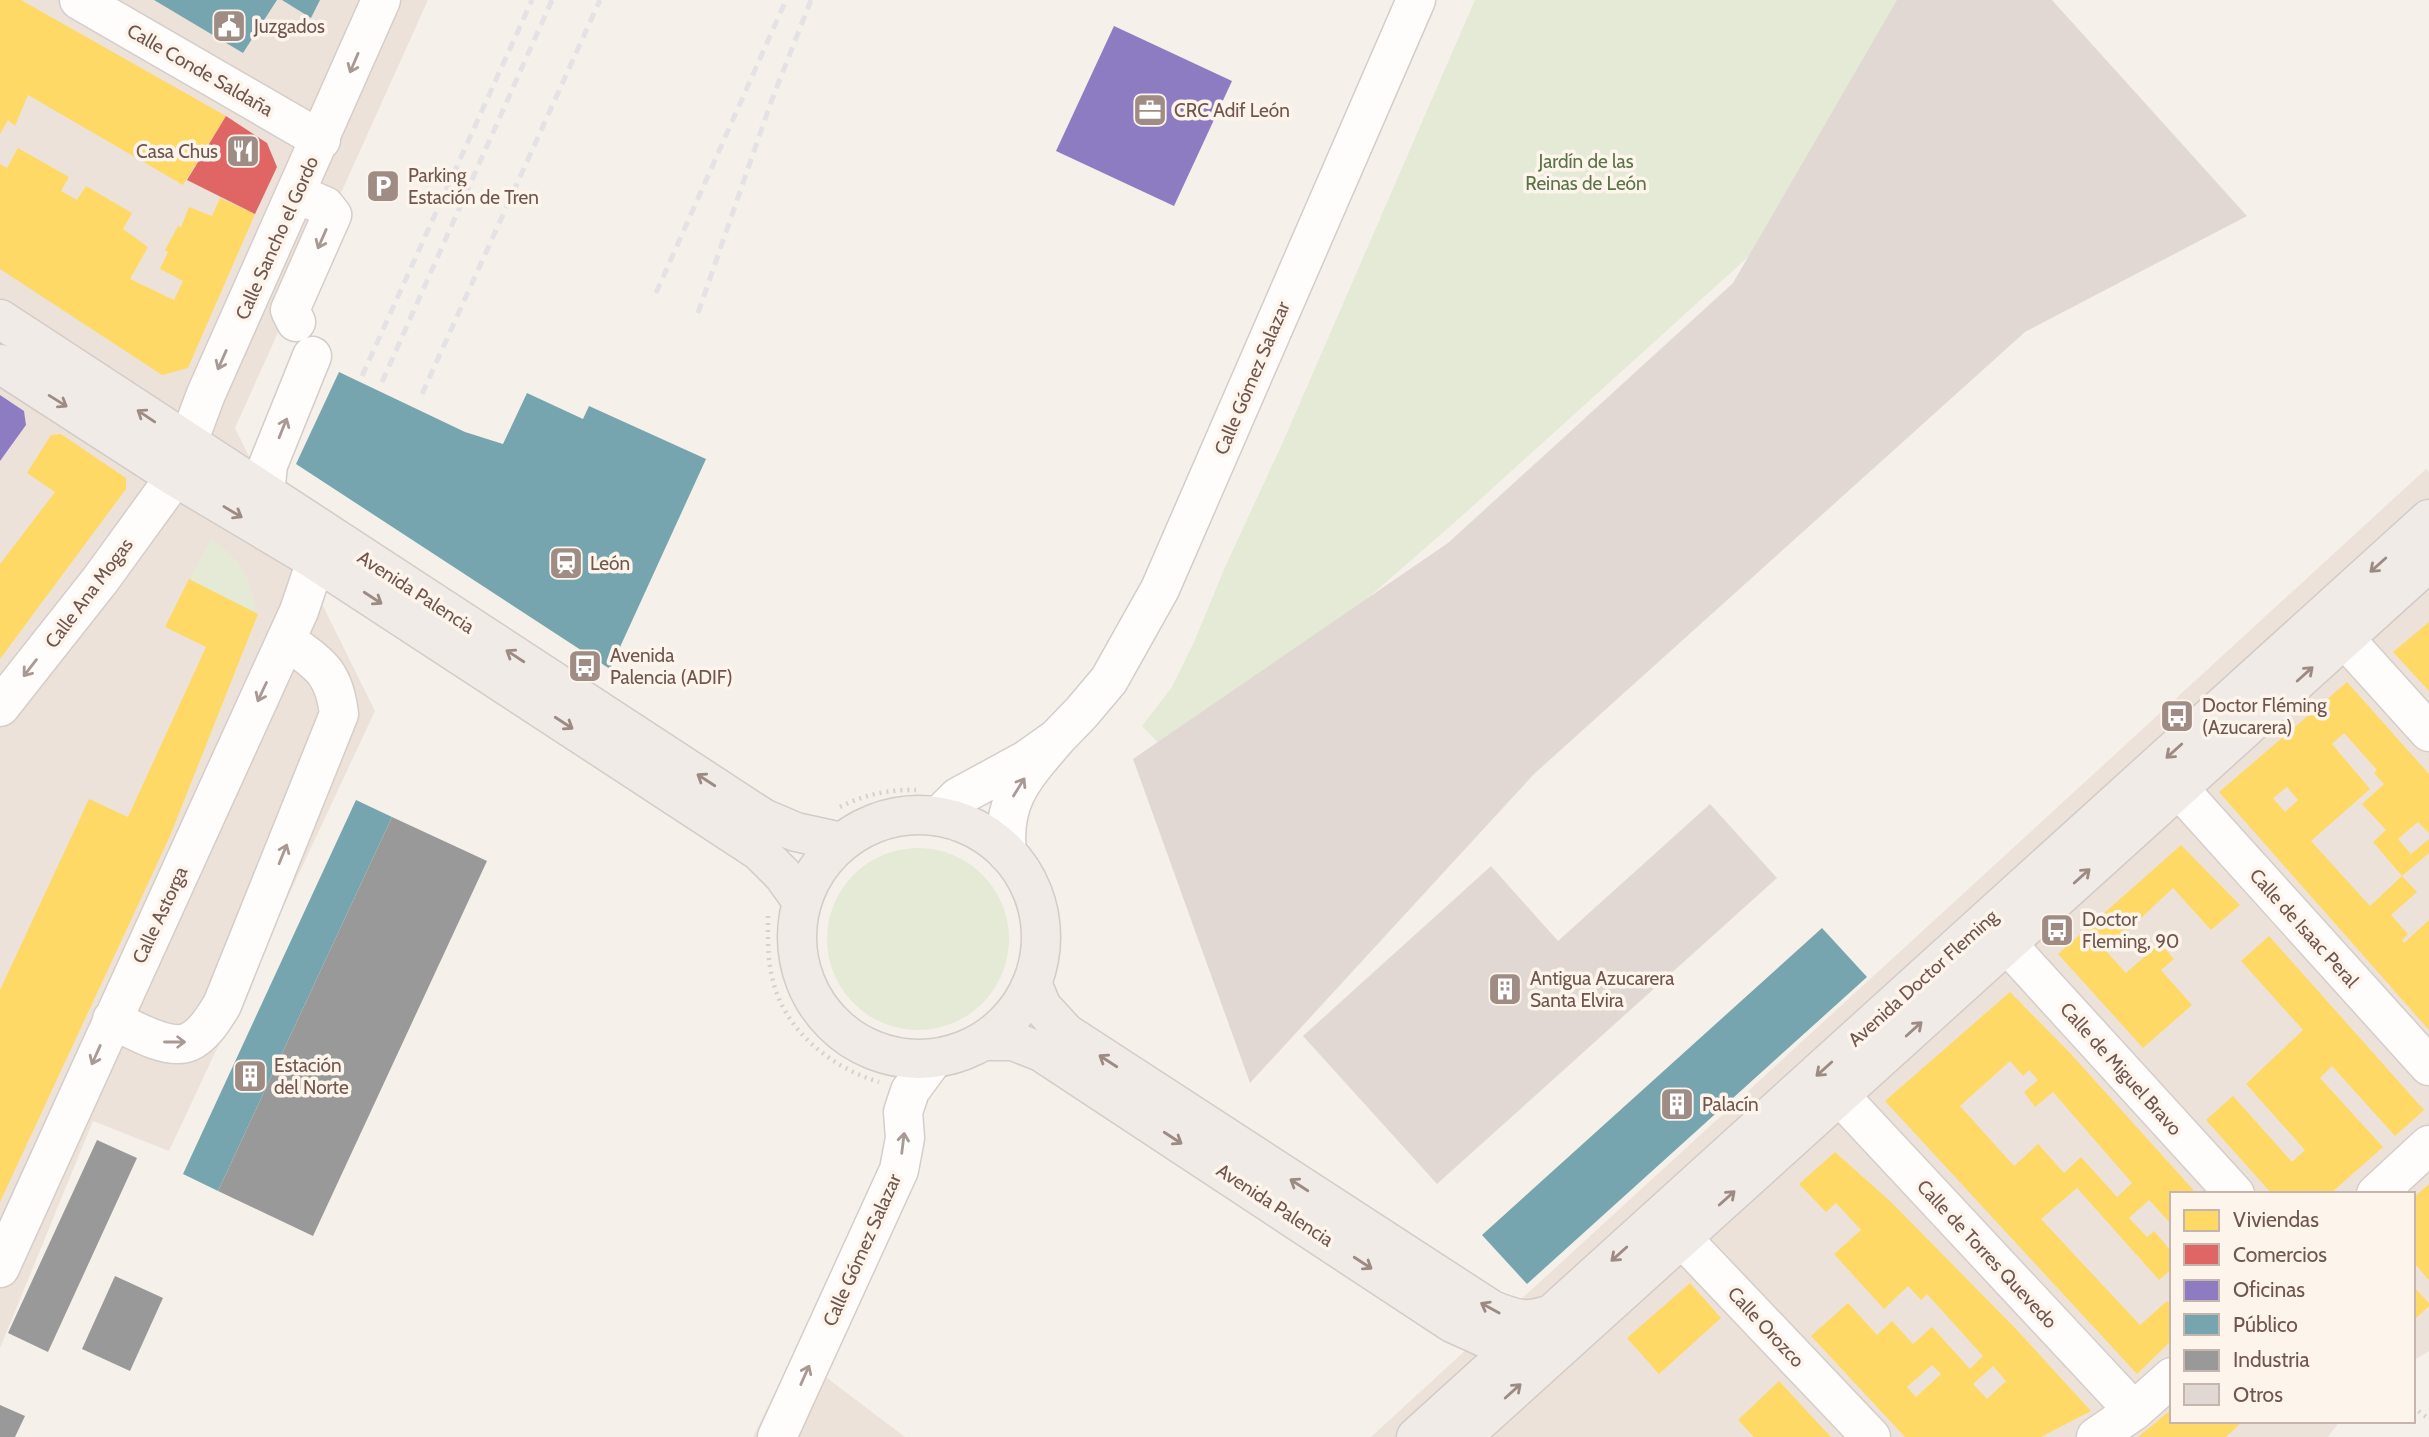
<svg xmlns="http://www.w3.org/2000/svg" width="2429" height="1437" viewBox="0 0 2429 1437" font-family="Cabin,sans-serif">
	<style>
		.residential { fill: #ede2d9 }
		.green { fill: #e4ead6 }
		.homes { fill: #ffd966; fill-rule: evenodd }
		.shops { fill: #e06666 }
		.offices { fill: #8e7cc3 }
		.public { fill: #76a5af }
		.industry { fill: #999 }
		.building { fill: #e1d8d3 }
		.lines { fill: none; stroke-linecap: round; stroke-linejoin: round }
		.minor-casing { stroke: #d4cdc9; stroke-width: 41 }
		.major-casing { stroke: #d3cbc7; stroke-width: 41 }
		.path { stroke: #d8d0ce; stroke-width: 4.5; stroke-dasharray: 2 5; stroke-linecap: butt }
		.minor { stroke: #fefdfc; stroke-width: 38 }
		.major { stroke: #f0ebe6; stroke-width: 38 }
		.rail { stroke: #e4e2e4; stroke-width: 5; stroke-dasharray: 10 7; stroke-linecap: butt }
		.oneway { stroke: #a99994 }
		.oneway2 { stroke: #9d8a83 }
		.labels { text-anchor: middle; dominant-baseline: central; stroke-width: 7; stroke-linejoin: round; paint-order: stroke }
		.poi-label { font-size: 19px; fill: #70564e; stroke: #fdf4ec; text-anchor: start }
		.street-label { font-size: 19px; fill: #70564e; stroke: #fdf4ec }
		.park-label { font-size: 19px; fill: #5a7448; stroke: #fdf4ec }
	</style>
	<rect width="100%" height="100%" fill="#f5f0ea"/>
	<path class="residential" d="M0,0h428l-193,428 140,283 -206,440 -76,-30 -93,227z
		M2426,469l3,3v879l-16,10v-167h-241v227h168l-12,16h-957z
		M794,1353l111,84h-152z"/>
	<path class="green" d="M1475,0h557l-578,523 -114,99 -167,136 -31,-32 30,-39 22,-45 32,-77 57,-123z
		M211,540c33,20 38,39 47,74l-69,-35z
		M827 939a91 91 0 1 1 182 0a91 91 0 1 1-182 0Z"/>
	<path class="homes" d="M0,0h21l205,116 -43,69 -155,-90 -13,31 -7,-6 -8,14z
		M18,148l51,29 -8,14 16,9 9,-14 46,27 -9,16 25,18 -18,32 44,21 9,-19 -23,-12 8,-17 -3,-2 13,-24 3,1 8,-20 23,9 8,-18 35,16 -67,154 -26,7 -162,-106v-105l7,4z
		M61,434l65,44v11l-126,170v-95l55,-72 -28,-19 24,-38z
		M189,579l69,35 -88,222 -170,366v-212l89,-191 39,18 78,-170 -41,-20z
		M2429,622v69l-36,-39z
		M2347,682l82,92v59l-11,-11 -20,17 13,15 18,-15v14l-27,23 -29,-34 13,-12 -24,-26 22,-20 -10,-11 3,-3 -33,-37 -12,11 38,45 -59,52 59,65 32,-30 15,16 -26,23 17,19 -6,6 2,3 25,-23v110l-210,-238zM2287,787l11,13 -13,12 -12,-14z
		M2181,845l59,60 -29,25 -38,-42 -67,63 20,22 34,-30 14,16 -13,11 31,35 -49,43 -85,-94z
		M2269,936l155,174 -29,26 -63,-70 -12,12 63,69 -53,47h-58l-66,-74 27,-24 59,66 13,-12 -59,-66 57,-54 -62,-69z
		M2010,992l60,61 127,141h-25v31l-23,-25 -20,18 18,19 7,-6 18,21v17l-13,11 -82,-92 -36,31 99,106 27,-24 5,5v34l-35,34 -252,-273zM2010,1061l13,15 6,-6 9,10 -14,12 11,15 18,-15 79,91 -15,14 -36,-40 -17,16 -26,-29 -24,22 -54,-60z
		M1835,1152l56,50 124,126 76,83 -50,26h-136l-94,-101 37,-33 29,32 15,-14 21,23 19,-17 38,42 13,-13 -56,-62 -6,6 -13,-14 -24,23 -50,-55 27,-24 -25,-27 -10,9 -27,-28zM1932,1365l9,9 -25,23 -9,-10zM1993,1366l13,15 -19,18 -14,-15z
		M2429,1184v96l-16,-18v-64z
		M1690,1283l31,35 -62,56 -32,-36z
		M2413,1286l16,17v3l-16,15z
		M1779,1381l37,40 15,16h-77l-16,-17z
		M2172,1409v12h71l-17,16h-88z"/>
	<path class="shops" d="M226,116l41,27 10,24 -22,47 -68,-34z"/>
	<path class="offices" d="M1114,26l118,55 -58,125 -118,-55z
		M0,395l24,16 2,14 -26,36z"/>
	<path class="public" d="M154,0h123l-34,53z
		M282,0h38l-9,18z
		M339,372l126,60 38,12 24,-51 56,26 6,-13 117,53 -96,210 -314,-205z
		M356,800l36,17 -174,374 -35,-17z
		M1822,928l45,49 -340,307 -45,-49z"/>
	<path class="industry" d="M392,817l95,44 -174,375 -95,-45z
		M97,1140l40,18 -89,194 -40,-19z
		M115,1276l48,22 -33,73 -48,-22z
		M0,1405l25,11 -10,21h-15z"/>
	<path class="building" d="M1897,0h155l195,216 -222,116 -491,442 -284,309 -117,-324 315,-216 285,-260z
		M1710,804l67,74 -340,306 -134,-148 188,-170 67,75z"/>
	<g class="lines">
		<g class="minor-casing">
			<path id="minor" d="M79,0l242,140
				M296,322l-6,-12 42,-95 -7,-9 -28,-12
				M265,494l3,-29 44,-109
				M2345,639l84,93
				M0,707l101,-128 74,-102 31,-83 175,-394
				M1057,738l25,-26 27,-32 51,-91 256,-589
				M2179,789l250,277
				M939,816l19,-19 68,-37 31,-22c-32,38 -56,61 -50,115
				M2007,944l228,250
				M112,1019c20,10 55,32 77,23 15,-7 25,-24 33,-37l117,-291c-5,-43 -20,-50 -53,-74
				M1840,1096l294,315
				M2376,1194l53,-49
				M1661,1216l210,221
				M0,1268l299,-657 17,-50 12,-26
				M777,1437l122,-267 6,-32 -2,-26 7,-21 22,-30
				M2096,1437l38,-26 38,-34"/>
		</g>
		<g class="major-casing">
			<path id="major" d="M0,319l763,499 33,14 46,10
				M0,364l175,113 141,84 443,290 24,24 17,24
				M797 937a122 122 0 1 1 244 0a122 122 0 1 1-244 0Z
				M1032,983l10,24 24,26 426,277c25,10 36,13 62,3
				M985,1041h28l28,11 411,271 49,22 33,9
				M1416,1437l1013,-918
				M1462,1437l967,-875"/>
		</g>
		<path class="path" d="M840,807c23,-12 50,-18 76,-17
			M768,916c0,22 -1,43 5,65 12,50 59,87 106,101
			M2413,1407l16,12"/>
		<use href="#minor" class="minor"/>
		<use href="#major" class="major"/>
		<path class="rail" d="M656,293l130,-293
			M698,313l73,-211 40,-102
			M362,376l170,-376
			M382,382l170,-382
			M422,394l178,-394"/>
	</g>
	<defs><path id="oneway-shaft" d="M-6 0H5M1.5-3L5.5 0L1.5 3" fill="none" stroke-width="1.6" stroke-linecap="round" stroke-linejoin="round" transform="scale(1.75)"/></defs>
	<g class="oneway">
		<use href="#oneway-shaft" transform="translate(354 63) rotate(113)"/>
		<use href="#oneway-shaft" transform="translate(322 239) rotate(114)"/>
		<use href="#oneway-shaft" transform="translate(222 360) rotate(114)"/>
		<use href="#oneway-shaft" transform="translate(283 428) rotate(-68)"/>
		<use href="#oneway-shaft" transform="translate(30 668) rotate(128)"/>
		<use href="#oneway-shaft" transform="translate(262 692) rotate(115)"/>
		<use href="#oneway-shaft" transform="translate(1019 787) rotate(-58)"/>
		<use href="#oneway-shaft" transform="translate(283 854) rotate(-68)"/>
		<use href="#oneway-shaft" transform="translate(175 1042)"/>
		<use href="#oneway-shaft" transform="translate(96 1055) rotate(114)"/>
		<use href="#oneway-shaft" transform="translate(903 1143) rotate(-83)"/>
		<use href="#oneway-shaft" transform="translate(805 1375) rotate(-66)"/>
	</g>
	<g class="oneway2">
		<use href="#oneway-shaft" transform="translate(58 401) rotate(32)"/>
		<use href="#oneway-shaft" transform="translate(146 416) rotate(-146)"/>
		<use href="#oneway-shaft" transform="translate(233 512) rotate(31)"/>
		<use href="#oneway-shaft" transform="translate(2378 565) rotate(138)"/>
		<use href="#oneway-shaft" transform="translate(373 598) rotate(33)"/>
		<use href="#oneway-shaft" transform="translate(515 656) rotate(-147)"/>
		<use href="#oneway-shaft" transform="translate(2305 674) rotate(-42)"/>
		<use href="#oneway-shaft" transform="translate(564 723) rotate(33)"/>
		<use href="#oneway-shaft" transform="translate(2174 751) rotate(138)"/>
		<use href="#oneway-shaft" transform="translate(706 780) rotate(-147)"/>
		<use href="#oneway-shaft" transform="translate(2082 876) rotate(-42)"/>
		<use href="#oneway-shaft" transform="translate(1914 1029) rotate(-42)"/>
		<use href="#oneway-shaft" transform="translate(1108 1061) rotate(-147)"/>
		<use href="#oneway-shaft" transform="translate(1824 1069) rotate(138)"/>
		<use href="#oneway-shaft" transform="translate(1173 1138) rotate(33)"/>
		<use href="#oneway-shaft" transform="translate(1299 1185) rotate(-147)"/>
		<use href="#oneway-shaft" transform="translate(1727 1198) rotate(-42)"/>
		<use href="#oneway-shaft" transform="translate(1619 1254) rotate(138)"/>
		<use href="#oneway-shaft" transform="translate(1363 1263) rotate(33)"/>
		<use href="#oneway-shaft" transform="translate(1490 1308) rotate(-151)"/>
		<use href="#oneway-shaft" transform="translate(1513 1391) rotate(-42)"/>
	</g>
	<defs>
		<g id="civic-square" transform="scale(1.75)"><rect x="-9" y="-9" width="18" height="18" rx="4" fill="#9f8c85" stroke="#fdf4ec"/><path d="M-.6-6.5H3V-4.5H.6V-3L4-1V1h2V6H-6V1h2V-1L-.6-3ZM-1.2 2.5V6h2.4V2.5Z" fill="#fff"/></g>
		<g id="office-square" transform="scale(1.75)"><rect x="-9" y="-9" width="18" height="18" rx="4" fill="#9f8c85" stroke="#fdf4ec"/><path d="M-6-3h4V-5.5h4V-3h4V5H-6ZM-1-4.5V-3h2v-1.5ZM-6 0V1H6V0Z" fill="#fff"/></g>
		<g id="restaurant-square" transform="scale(1.75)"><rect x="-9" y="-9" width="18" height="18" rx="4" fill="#9f8c85" stroke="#fdf4ec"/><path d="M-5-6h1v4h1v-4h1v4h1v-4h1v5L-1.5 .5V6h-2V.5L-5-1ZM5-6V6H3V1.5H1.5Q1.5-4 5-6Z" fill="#fff"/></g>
		<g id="parking-square" transform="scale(1.75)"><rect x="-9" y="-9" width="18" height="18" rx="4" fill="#9f8c85" stroke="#fdf4ec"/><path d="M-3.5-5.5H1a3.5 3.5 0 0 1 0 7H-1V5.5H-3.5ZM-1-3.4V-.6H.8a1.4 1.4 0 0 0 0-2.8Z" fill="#fff"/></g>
		<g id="station-square" transform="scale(1.75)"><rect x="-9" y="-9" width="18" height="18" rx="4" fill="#9f8c85" stroke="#fdf4ec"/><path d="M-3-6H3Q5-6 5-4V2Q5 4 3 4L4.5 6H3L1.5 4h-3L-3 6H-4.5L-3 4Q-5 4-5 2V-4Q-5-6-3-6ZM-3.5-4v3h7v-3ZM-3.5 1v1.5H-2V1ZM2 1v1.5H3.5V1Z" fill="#fff"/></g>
		<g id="bus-square" transform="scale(1.75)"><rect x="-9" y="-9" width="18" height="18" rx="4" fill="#9f8c85" stroke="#fdf4ec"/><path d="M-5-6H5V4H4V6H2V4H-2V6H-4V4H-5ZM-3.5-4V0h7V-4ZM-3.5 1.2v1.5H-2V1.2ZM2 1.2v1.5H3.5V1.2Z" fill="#fff"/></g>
		<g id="building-square" transform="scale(1.75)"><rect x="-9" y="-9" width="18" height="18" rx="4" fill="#9f8c85" stroke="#fdf4ec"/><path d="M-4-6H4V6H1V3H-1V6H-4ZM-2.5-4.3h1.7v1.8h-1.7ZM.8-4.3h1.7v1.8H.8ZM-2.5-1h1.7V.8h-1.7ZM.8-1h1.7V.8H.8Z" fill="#fff"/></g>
	</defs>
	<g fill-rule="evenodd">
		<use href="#civic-square" x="229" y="26"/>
		<use href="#office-square" x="1150" y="110"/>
		<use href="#restaurant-square" x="243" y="151"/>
		<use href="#parking-square" x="383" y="186"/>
		<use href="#station-square" x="566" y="563"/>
		<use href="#bus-square" x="585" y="666"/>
		<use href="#bus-square" x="2177" y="716"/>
		<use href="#bus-square" x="2057" y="930"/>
		<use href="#building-square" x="1505" y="989"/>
		<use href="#building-square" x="250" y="1076"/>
		<use href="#building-square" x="1677" y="1104"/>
	</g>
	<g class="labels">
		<g class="poi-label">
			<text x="254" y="26">Juzgados</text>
			<text x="1174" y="110">CRC Adif León</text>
			<text x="218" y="151" text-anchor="end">Casa Chus</text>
			<text x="408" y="175">Parking<tspan x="408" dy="22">Estación de Tren</tspan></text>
			<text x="590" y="563">León</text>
			<text x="610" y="655">Avenida<tspan x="610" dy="22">Palencia (ADIF)</tspan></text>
			<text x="2202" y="705">Doctor Fléming<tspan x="2202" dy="22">(Azucarera)</tspan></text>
			<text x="2082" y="919">Doctor<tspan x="2082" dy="22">Fleming, 90</tspan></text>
			<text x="1530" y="978">Antigua Azucarera<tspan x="1530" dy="22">Santa Elvira</tspan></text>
			<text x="274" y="1065">Estación<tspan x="274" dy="22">del Norte</tspan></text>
			<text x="1702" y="1104">Palacín</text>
		</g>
		<g class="street-label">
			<text transform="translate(200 70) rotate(30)">Calle Conde Saldaña</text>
			<text transform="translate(277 238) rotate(-66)">Calle Sancho el Gordo</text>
			<text transform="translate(1252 378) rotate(-67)">Calle Gómez Salazar</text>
			<text transform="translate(416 592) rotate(33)">Avenida Palencia</text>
			<text transform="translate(89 593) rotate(-53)">Calle Ana Mogas</text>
			<text transform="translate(160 915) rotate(-65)">Calle Astorga</text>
			<text transform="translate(2304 928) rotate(48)">Calle de Isaac Peral</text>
			<text transform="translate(1923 978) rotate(-42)">Avenida Doctor Fleming</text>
			<text transform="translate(2121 1069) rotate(48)">Calle de Miguel Bravo</text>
			<text transform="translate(1275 1205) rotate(33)">Avenida Palencia</text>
			<text transform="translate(862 1250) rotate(-66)">Calle Gómez Salazar</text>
			<text transform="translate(1987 1254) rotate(47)">Calle de Torres Quevedo</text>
			<text transform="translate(1766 1327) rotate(47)">Calle Orozco</text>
		</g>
		<g class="park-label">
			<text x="1586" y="161">Jardín de las<tspan x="1586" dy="22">Reinas de León</tspan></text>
		</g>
	</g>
	<rect x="2170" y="1192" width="245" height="231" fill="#fdf4ec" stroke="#c5b5ad" stroke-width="2"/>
	<rect x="2184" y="1210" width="35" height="21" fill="#ffd966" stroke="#c5b5ad" stroke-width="2"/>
	<text x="2233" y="1227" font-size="21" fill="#70564e">Viviendas</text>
	<rect x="2184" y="1244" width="35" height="21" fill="#e06666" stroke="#c5b5ad" stroke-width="2"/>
	<text x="2233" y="1262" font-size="21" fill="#70564e">Comercios</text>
	<rect x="2184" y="1280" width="35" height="21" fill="#8e7cc3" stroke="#c5b5ad" stroke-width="2"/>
	<text x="2233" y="1297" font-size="21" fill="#70564e">Oficinas</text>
	<rect x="2184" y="1314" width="35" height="21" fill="#76a5af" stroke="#c5b5ad" stroke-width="2"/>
	<text x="2233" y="1332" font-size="21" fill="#70564e">Público</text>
	<rect x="2184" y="1350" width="35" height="21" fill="#999999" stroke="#c5b5ad" stroke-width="2"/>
	<text x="2233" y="1367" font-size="21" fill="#70564e">Industria</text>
	<rect x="2184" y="1384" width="35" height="21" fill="#e1d8d3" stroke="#c5b5ad" stroke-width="2"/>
	<text x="2233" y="1402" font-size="21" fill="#70564e">Otros</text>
</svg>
